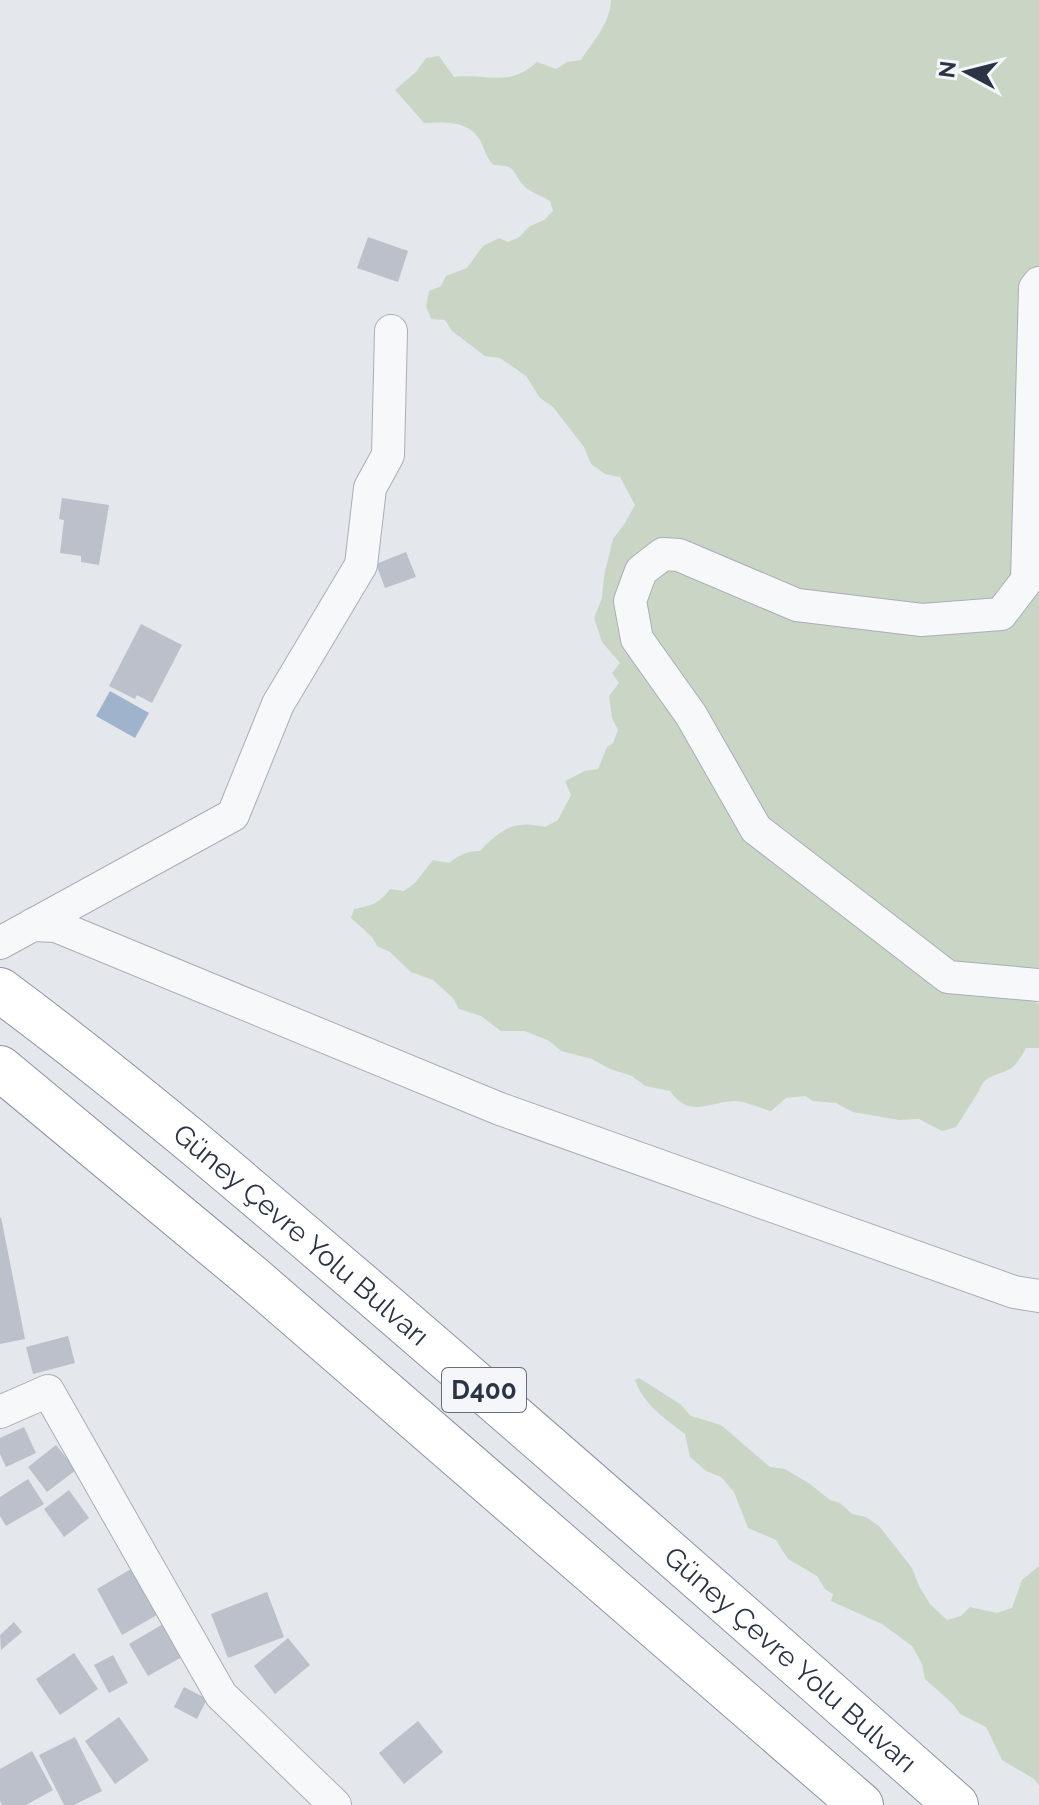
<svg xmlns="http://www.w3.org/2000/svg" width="1039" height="1805" viewBox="0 0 1039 1805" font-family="Raleway,sans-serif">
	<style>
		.green { fill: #c9d6c5 }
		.water { fill: #9fb4cc }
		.building { fill: #bbc0ca }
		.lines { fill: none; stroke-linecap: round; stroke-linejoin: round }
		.minor-casing { stroke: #a9aeb7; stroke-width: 34 }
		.highway-casing { stroke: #8b94a3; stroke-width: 46 }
		.minor { stroke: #f7f8fa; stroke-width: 32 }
		.highway { stroke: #fff; stroke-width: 44 }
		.labels { text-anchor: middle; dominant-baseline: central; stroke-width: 7; stroke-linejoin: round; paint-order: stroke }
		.shield { fill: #f4f6f9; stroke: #676e7b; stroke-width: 2 }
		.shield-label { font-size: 26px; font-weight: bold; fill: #2b3445 }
		.street-label { font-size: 28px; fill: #2b3445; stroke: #f4f6f9 }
	</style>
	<rect width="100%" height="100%" fill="#e4e7ec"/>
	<path class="green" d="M611,0h428v971l-9,28 9,5v44h-13c-4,7 -9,17 -16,21 -14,8 -24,4 -31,22l-23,36 -14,4 -23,-12 -20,1 -46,-8 -17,-9 -23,-2 -8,-5 -19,2 -15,13c-11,-3 -26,-10 -37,-10 -27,1 -44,18 -64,-10l-25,-5 -13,-10 -22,-7 -18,-10 -31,-8 -13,-11 -24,-9h-23l-20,-15 -22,-7 -6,-11 -20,-18 -22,-8 -21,-20 -13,-6 -5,-9 -21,-19 3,-9c17,-3 26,-6 36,-20l14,2 11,-8 18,-23 16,3c10,-8 18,-12 31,-12 20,-21 35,-32 65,-24l13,-7 13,-25 -6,-14 20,-10 13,-2 9,-22 6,-4 5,-13 -6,-12 -3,-22 10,-13 -7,-10 8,-10 -18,-21 -8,-24 8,-20 2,-22 9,-37 12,-16 10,-18 -15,-28 -15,-3 -14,-10 -7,-17 -31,-40 -13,-9 -14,-22 -26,-18 -15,-2 -33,-25 -7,-11 -14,-1 -5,-13 3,-15 12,-5 5,-10 21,-8 16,-22 16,-8 9,4 10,-4 12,-12 14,-6 9,-9 -3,-10c-8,-5 -18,-8 -25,-14 -14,-14 -6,-22 -32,-22 -6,-7 -8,-14 -12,-23 -11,-22 -36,-20 -57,-19l-29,-33 21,-18 10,-14 13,-2 15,21c33,-4 55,11 83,-15l19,7 11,-7 14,-2c12,-19 29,-36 30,-60z
		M639,1378l41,26 11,12 30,9 49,42 15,2 25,15 20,16 10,3 12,11 14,3 13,9 33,42 7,18 11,18 17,16 14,-4 9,-9 27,6 15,-5 10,-28 17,-14v219l-5,-6 -32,-19 -16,-33 -26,-13 -7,-10 -28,-25 -3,-15 -10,-18 -30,-22 -51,-23 2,-7 -8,-5 -8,-13 -29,-17 -12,-19 -28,-12 -14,-36 -13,-15 -15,-6 -16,-14 -5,-23c-21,-17 -40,-27 -50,-54z"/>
	<path class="water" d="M110,691l39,22 -14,25 -39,-22z"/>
	<path class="building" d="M368,237l40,14 -10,31 -41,-14z
		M62,498l47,7 -10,60 -18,-3v-6l-21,-3 4,-33 -5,-1z
		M406,552l10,25 -31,11 -9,-24z
		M141,624l41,21 -30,58 -15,-8 -2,4 -26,-13z
		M1,1217l24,122 -25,5v-126z
		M68,1336l7,27 -42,11 -7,-27z
		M24,1427l12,26 -30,14 -6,-13v-16z
		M56,1445l20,25 -29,22 -19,-25z
		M28,1479l16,25 -38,22 -6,-10v-19z
		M69,1490l20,28 -25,19 -20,-28z
		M131,1569l26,46 -35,20 -25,-46z
		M267,1592l17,45 -56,21 -17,-44z
		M14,1622l8,10 -21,18 -1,-15z
		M163,1624l19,33 -34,19 -19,-32z
		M288,1638l22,27 -35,29 -21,-28z
		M74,1653l24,36 -38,26 -24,-36z
		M113,1655l15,28 -19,10 -15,-28z
		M184,1687l23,12 -10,20 -23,-12z
		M119,1717l30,43 -34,24 -30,-43z
		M418,1721l25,31 -39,32 -25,-31z
		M75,1737l27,54 -28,14h-10l-25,-50z
		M32,1751l21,39 -27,15h-24l-2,-4v-32z"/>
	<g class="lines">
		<g class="minor-casing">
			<path id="minor" d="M1039,283l-4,5 -8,292 -26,34 -79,6 -125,-15 -118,-50 -16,-1 -22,17 -11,30 7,38 54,76 65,114 192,148 91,8
				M32,925l24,1 444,183 514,183 25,4
				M0,943l233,-128 45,-111 83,-139 9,-77 18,-33 3,-124
				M0,1412l48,-21 173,304 114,110"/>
		</g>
		<g class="highway-casing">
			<g id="highway">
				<path id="s1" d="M0,990c132,98 256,205 381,312 193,166 384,334 575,503"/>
				<path d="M0,1068l253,210 608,527"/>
			</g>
		</g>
		<use href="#minor" class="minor"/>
		<use href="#highway" class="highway"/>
	</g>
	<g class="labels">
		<rect class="shield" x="442" y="1368" width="84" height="44" rx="6"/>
		<g class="shield-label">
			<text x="484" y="1390">D400</text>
		</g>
		<g class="street-label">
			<text stroke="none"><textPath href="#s1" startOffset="388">Güney Çevre Yolu Bulvarı</textPath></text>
			<text stroke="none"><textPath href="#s1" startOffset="1036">Güney Çevre Yolu Bulvarı</textPath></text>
		</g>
	</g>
	<g transform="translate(967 72) rotate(277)" stroke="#f4f6f9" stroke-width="6" paint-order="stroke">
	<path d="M0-6L14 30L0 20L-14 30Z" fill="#2b3445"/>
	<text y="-12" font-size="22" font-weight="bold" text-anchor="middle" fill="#2b3445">N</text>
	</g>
</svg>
